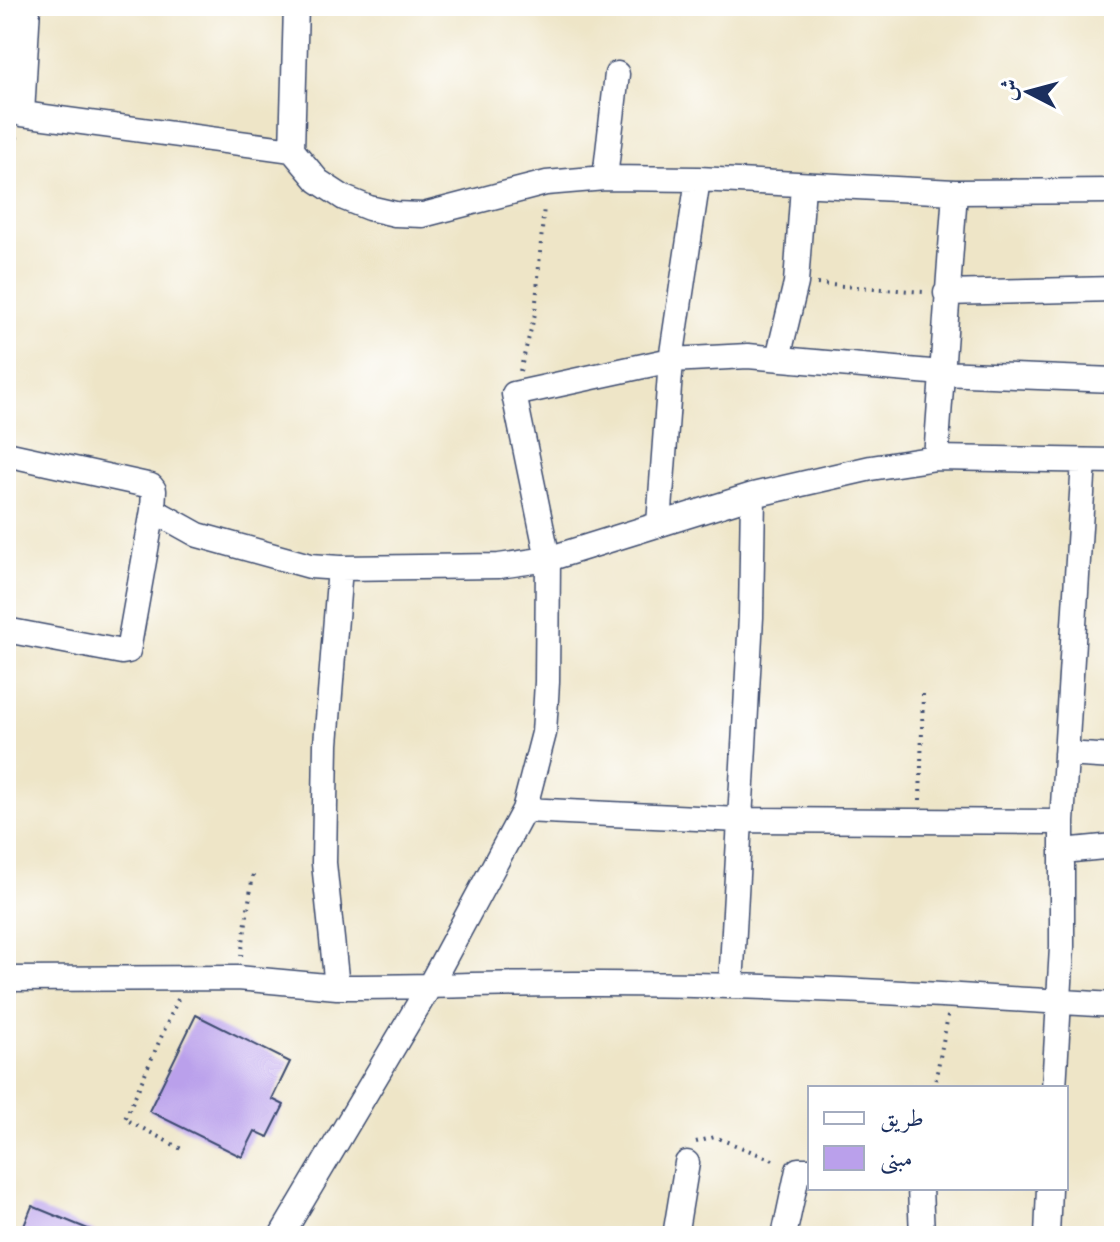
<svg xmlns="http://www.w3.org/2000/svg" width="1120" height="1242" viewBox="0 0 1120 1242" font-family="'IM FELL DW Pica',Amiri,serif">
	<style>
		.building { fill: #baa0eb }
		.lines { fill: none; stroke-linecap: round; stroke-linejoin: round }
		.minor-casing { stroke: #3b4a6e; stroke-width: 27 }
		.path { stroke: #3b4a6e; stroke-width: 4; stroke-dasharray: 2 6; stroke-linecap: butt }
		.minor { stroke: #fff; stroke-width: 24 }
	</style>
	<rect width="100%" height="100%" fill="#fff"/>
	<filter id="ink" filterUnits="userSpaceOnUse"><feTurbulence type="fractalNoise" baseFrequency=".0125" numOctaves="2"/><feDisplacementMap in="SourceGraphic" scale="16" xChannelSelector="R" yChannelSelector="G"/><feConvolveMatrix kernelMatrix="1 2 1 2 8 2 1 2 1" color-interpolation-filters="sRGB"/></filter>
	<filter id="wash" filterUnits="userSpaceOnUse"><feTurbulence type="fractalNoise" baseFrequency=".006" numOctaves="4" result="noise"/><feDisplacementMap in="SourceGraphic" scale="32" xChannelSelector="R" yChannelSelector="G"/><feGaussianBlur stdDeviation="1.8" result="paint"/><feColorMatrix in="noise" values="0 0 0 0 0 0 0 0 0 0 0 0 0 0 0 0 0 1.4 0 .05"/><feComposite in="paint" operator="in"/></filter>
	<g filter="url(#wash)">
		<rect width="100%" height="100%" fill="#eee5c7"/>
		<g id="blocks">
			<path class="building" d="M196,1015l94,47 -18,37 12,6 -16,32 -13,-6 -13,26 -93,-46z
				M32,1206l73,30h-85z"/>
		</g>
	</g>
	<g filter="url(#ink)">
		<use href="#blocks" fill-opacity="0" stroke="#3b4a6e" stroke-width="2"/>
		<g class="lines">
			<g class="minor-casing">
				<path id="minor" d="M28,6l-6,108 270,36
					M296,6l-4,144 26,31 26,17 25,10 26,6 28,1 123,-32 59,-5 93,1 257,13 159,-1
					M605,178l12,-104
					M946,293l168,-4
					M778,358l18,-75 7,-97
					M6,454l141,31 4,1 3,4 -1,20 -25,141 -6,1 -116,-22
					M936,458l19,-266
					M1114,461l-178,-3 -65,10 -118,27 -205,64 -49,7 -159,2 -14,176 -2,119 13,124c87,0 174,-4 261,-3 172,0 344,11 516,21
					M153,510l45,25 112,31 30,2
					M659,524l12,-164 27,-181
					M1066,754l48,3
					M524,810l216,10 322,2v125l-8,141
					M1062,822l22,-361
					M1063,851l51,-5
					M6,979l232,-1 99,9
					M731,986l20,-369 2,-122
					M920,1188l2,48
					M281,1236l148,-249 95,-177 20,-77 3,-51 1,-123 -34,-165 157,-34 77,-4 194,17 172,7
					M675,1236l12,-73
					M784,1236l14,-66h12
					M1047,1236l2,-48"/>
			</g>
			<path class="path" d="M13,154l4,-18
				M817,284l107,8
				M520,371l15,-57 9,-108
				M920,800l3,-106
				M241,956l12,-82
				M178,999l-53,120 60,32
				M934,1088l14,-72
				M696,1142l19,-5 63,25"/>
			<use href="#minor" class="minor"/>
		</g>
	</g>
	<rect width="1120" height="1242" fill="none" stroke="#fff" stroke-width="32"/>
	<rect x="808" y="1086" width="260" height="104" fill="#ffffff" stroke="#a4acbf" stroke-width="2"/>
	<rect x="824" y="1112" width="40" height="12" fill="#ffffff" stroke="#a4acbf" stroke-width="2"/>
	<text x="880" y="1126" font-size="24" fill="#1b2f5e">طريق</text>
	<rect x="824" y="1146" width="40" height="24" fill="#baa0eb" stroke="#a4acbf" stroke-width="2"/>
	<text x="880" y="1166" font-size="24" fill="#1b2f5e">مبنى</text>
	<g transform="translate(1028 92) rotate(276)" stroke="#ffffff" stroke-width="6" paint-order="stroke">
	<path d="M0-6L14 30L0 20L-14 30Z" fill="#1b2f5e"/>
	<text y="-12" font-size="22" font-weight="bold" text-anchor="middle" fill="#1b2f5e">ش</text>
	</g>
</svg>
